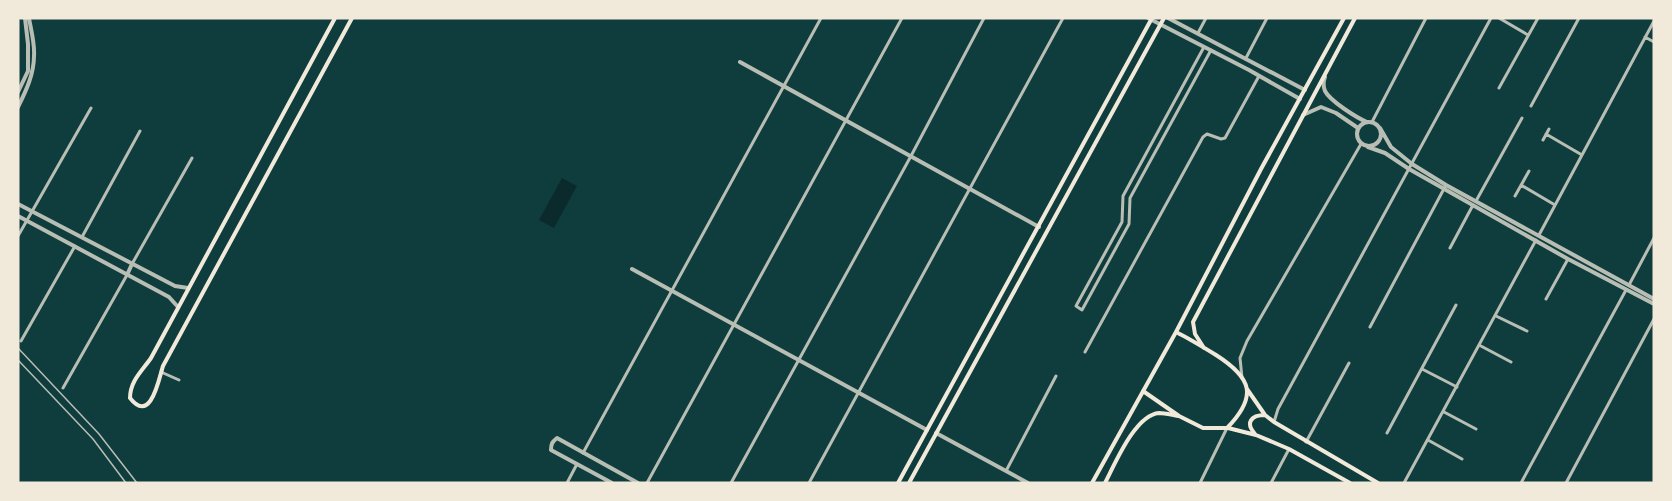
<svg xmlns="http://www.w3.org/2000/svg" width="1672" height="501" viewBox="0 0 1672 501" font-family="Arial,sans-serif">
	<style>
		.water { fill: #0a2a2b }
		.lines { fill: none; stroke-linecap: round; stroke-linejoin: round }
		.service { stroke: #b8beb3; stroke-width: 1.5 }
		.minor { stroke: #b8beb3; stroke-width: 3 }
		.tertiary { stroke: #b8beb3; stroke-width: 4 }
		.secondary { stroke: #f1e9da; stroke-width: 4 }
	</style>
	<rect width="100%" height="100%" fill="#0f3d3e"/>
	<path class="water" d="M562,178l15,8 -23,42 -15,-8z"/>
	<g class="lines">
		<path class="service" d="M18,348l81,86 38,49
			M18,360l75,79 33,44"/>
		<path class="minor" d="M1499,18l29,17
			M1198,33l8,-15
			M1645,37l9,5
			M1204,47l-81,149 -1,26 -46,84 6,4 47,-86 1,-26 81,-148
			M1246,58l21,-40
			M1499,88l39,-70
			M1531,106l48,-88
			M1372,122l54,-104
			M1546,134l36,21
			M1543,140l6,-11
			M1521,185l34,20
			M1515,196l14,-25
			M1476,201l46,-83
			M1539,235l115,-214
			M18,236l73,-128
			M82,237l58,-106
			M1450,248l23,-43
			M132,264l60,-106
			M1629,285l25,-47
			M1546,299l22,-40
			M1496,316l31,15
			M1370,327l76,-142
			M21,341l54,-95
			M1479,345l32,17
			M1085,352l118,-215 4,-3 14,5 4,-1 34,-62
			M1422,369l35,18
			M161,372l18,8
			M1242,378l-2,-20 7,-17 114,-197
			M63,388l64,-113
			M1444,412l32,17
			M1274,422l4,-13 213,-391
			M1387,433l69,-128
			M1428,440l34,19
			M1306,442l43,-79
			M583,453l238,-435
			M1006,471l50,-95
			M567,483l10,-19
			M647,483l255,-465
			M731,483l180,-327 73,-138
			M809,483l254,-465
			M1200,483l27,-55
			M1271,483l18,-34
			M1404,483l132,-243
			M1521,483l105,-193
			M1566,483l88,-164"/>
		<path class="tertiary" d="M1148,18l101,52 51,29
			M1168,18l137,72
			M740,62l299,165
			M1325,77c-2,5 -2,9 0,14 5,10 32,27 42,31
			M18,92l10,-21v-27l-3,-26
			M18,107c8,-16 16,-33 16,-51 1,-12 -3,-26 -5,-38
			M1303,115l18,-8 15,6 22,15
			M1357 134a12 12 0 1 1 24 0a12 12 0 1 1-24 0Z
			M1380,128l11,19 21,17 34,21 208,114
			M1368,147l17,6 24,16 159,90 86,45
			M18,204l157,82 13,2
			M18,216l151,81 9,10
			M632,269l295,161
			M127,275l5,-11
			M936,433l92,50
			M612,483l-61,-33c0,-6 1,-8 6,-12l81,45"/>
		<path class="secondary" d="M335,18l-184,340c-9,13 -21,23 -21,40 21,27 29,-20 33,-32l189,-348
			M1204,348l-9,-14 -2,-12 162,-304
			M1247,389l18,26 9,7 104,61
			M1143,391l36,25 24,12h24c31,-32 25,-50 -11,-73 -13,-8 -26,-16 -40,-23
			M1228,428l28,7 33,14 61,34
			M1255,434c-10,-11 -4,-19 10,-19
			M898,483l254,-465
			M909,483l255,-465
			M1092,483l84,-151 85,-163 83,-151
			M1105,483c10,-19 30,-68 54,-70 6,0 13,2 19,3"/>
	</g>
	<rect width="1672" height="501" fill="none" stroke="#f1e9da" stroke-width="39"/>
</svg>
